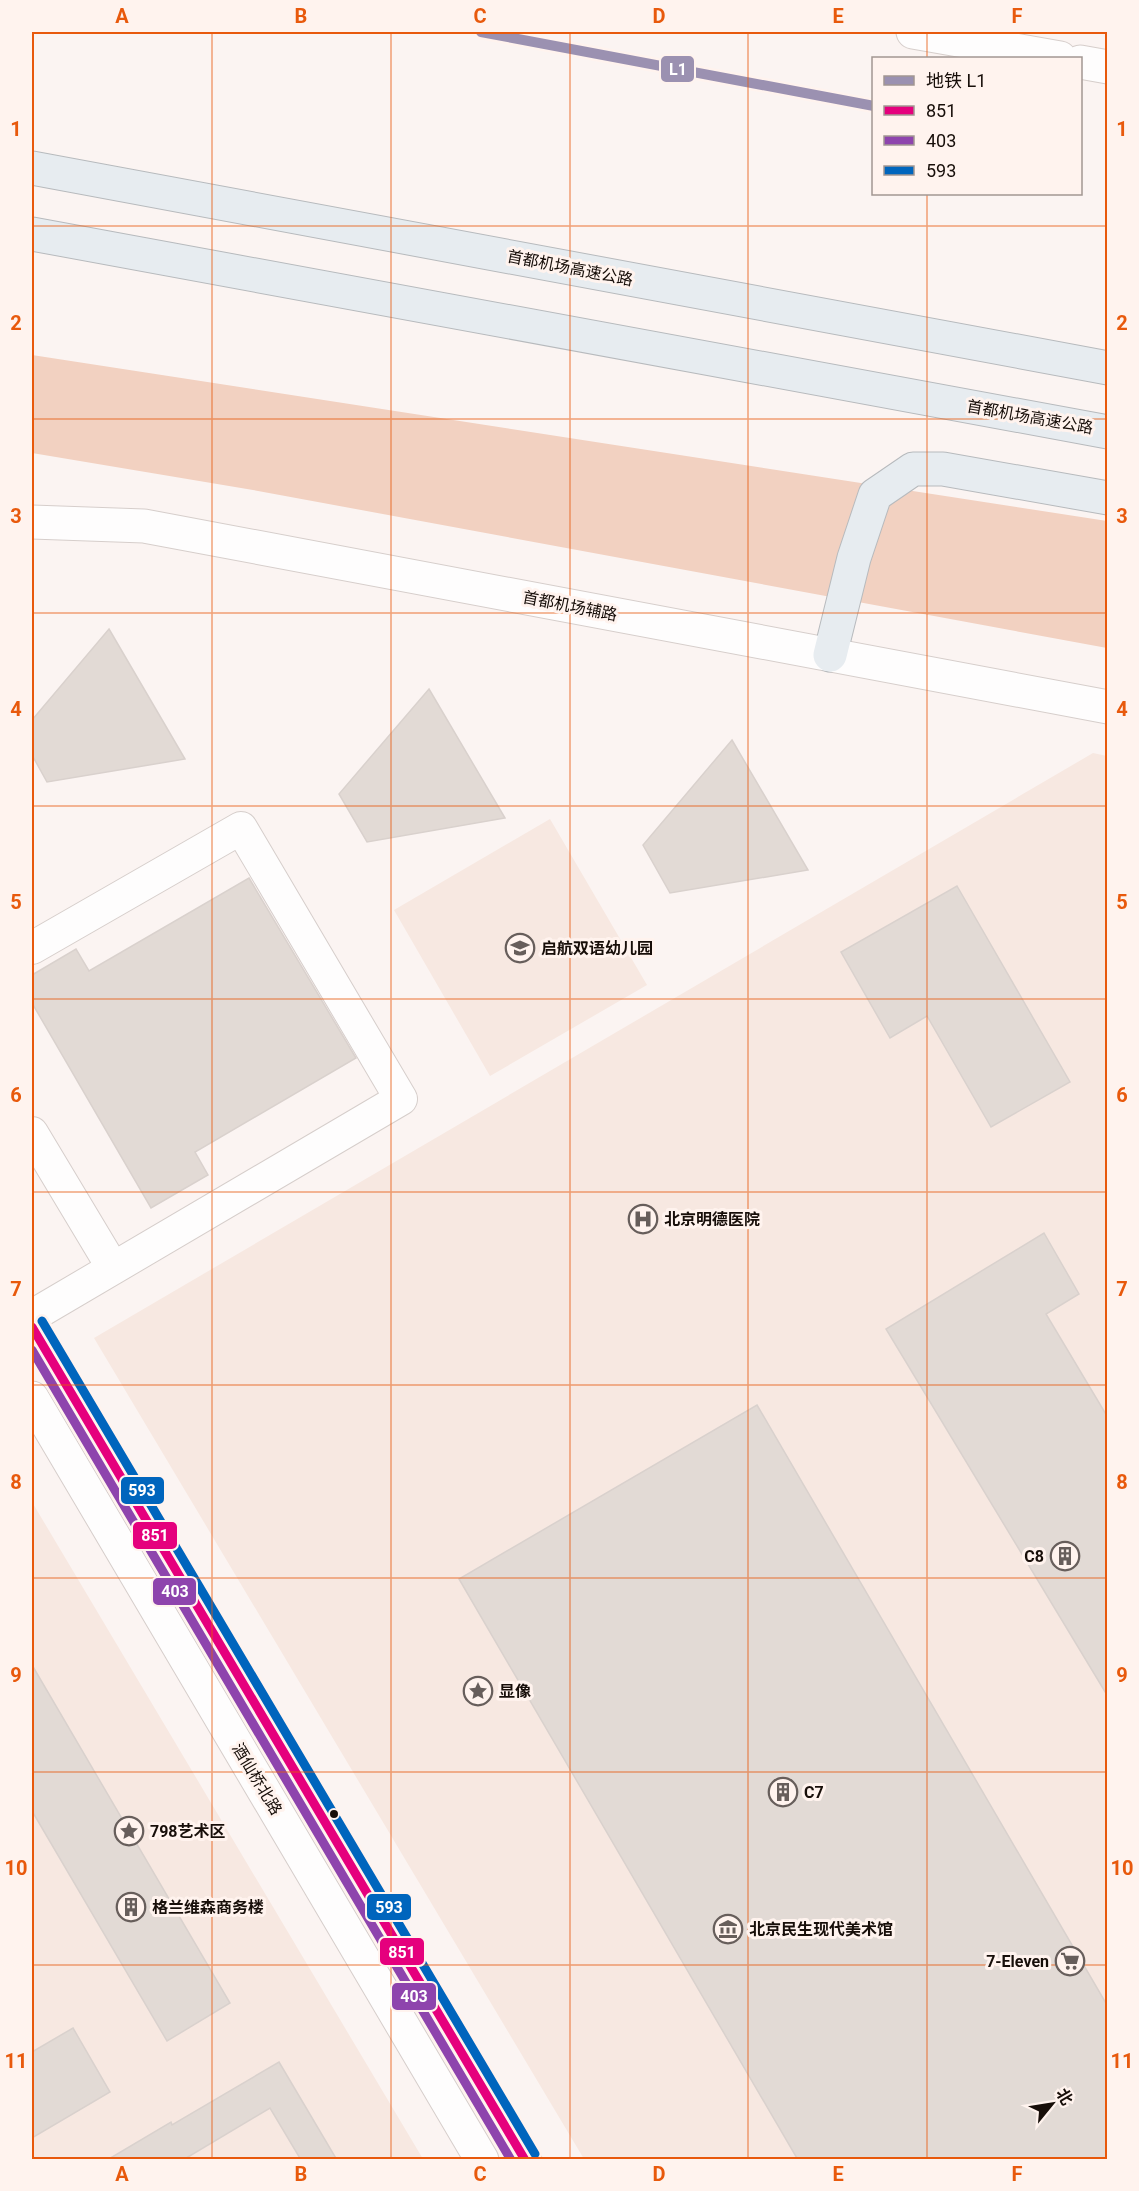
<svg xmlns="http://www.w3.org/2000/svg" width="1139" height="2191" viewBox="0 0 1139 2191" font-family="Roboto,'Noto Sans SC',sans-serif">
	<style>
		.built { fill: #f7e8e1 }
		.green { fill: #f2d1c1 }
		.building { fill: #e2dad5; stroke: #d9d1cd; stroke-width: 1.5 }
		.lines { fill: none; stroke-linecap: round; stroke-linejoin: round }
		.minor-casing { stroke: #d6cecb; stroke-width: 34 }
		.tertiary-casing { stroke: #d6cecb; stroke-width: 35 }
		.secondary-casing { stroke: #d6cecb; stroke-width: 35 }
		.motorway-casing { stroke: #b7babd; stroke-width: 35 }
		.minor { stroke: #fefdfd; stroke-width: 32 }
		.tertiary { stroke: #fefdfd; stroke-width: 33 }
		.secondary { stroke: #fefdfd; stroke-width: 33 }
		.motorway { stroke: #e7ecf0; stroke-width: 33 }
		.bus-1-casing { stroke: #fff3ee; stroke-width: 14 }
		.bus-2-casing { stroke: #fff3ee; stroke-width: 14 }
		.bus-3-casing { stroke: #fff3ee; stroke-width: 14 }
		.bus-1 { stroke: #e5007d; stroke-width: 9 }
		.bus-2 { stroke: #8e44ad; stroke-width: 9 }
		.bus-3 { stroke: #0065bd; stroke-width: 9 }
		.metro-1-casing { stroke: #fff3ee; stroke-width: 15 }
		.metro-1 { stroke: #9b91b1; stroke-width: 10 }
		.grid { fill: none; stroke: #e8590c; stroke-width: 1.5; stroke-opacity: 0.55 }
		.bus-dot { fill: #170e09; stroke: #fff3ee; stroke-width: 2 }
		.labels { text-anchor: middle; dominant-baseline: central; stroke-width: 6; stroke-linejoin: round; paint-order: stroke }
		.street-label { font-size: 16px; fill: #170e09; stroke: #fff3ee }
		.poi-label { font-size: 16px; font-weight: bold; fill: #170e09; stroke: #fff3ee; text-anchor: start }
		.line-badge { stroke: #fff3ee; stroke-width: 2 }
		.badge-label { font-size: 16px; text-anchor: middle; font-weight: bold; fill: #fff }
		.neatline { fill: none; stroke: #e8590c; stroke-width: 2 }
		.grid-label { font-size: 20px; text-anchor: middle; font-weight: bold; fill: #e8590c }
	</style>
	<rect width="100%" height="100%" fill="#fbf4f2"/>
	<path class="built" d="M1093,753l14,3v1403h-523l-490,-821z
		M550,819l97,166 -157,91 -96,-166z
		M32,1502l391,657h-391z"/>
	<path class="green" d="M32,355l1075,166v127l-854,-158 -221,-37z"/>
	<path class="building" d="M109,629l76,130 -138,23 -15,-27v-35z
		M429,689l76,129 -138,24 -28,-48z
		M732,740l76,130 -138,23 -27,-48z
		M249,878l107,180 -161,94 13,23 -57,33 -119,-205v-28l44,-26 13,22z
		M957,886l113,196 -79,45 -64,-111 -37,22 -49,-86z
		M1044,1233l35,61 -33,20 61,102v279l-221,-366z
		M757,1405l350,600v155h-309l-339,-581z
		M32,1665l198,338 -63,38 -135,-230z
		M73,2028l37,64 -78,46v-86z
		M279,2062l58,98h-36l-31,-52 -87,52h-76l64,-38 1,3z"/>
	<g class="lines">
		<g class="minor-casing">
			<path id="minor" d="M32,948l209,-120 160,271 -369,217
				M32,1133l81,135"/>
		</g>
		<g class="tertiary-casing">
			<path id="tertiary" d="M32,1327l493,833
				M32,1398l450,762"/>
		</g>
		<g class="secondary-casing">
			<path id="secondary" d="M913,32l147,26
				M1080,62l28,5
				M32,522l112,4 964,181"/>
		</g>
		<g class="motorway-casing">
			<path id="motorway" d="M32,168l1076,200
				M32,234l1076,198
				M830,655l24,-97 21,-63 38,-26h30l165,29"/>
		</g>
		<use href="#minor" class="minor"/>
		<use href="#tertiary" class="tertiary"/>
		<use href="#secondary" class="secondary"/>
		<use href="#motorway" class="motorway"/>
		<g class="bus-1-casing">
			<path id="bus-1" d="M32,1327l493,833"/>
		</g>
		<g class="bus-2-casing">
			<path id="bus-2" d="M32,1350l479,810"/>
		</g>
		<g class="bus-3-casing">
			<path id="bus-3" d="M42,1321l493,833"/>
		</g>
		<use href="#bus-1" class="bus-1"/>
		<use href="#bus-2" class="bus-2"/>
		<use href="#bus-3" class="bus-3"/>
		<g class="metro-1-casing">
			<path id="metro-1" d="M481,32l393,74"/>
		</g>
		<use href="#metro-1" class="metro-1"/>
	</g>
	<path class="grid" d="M212,32v2128M391,32v2128M570,32v2128M748,32v2128M927,32v26M927,194v1966M32,226h1076M32,419h1076M32,613h1076M32,806h1076M32,999h1076M32,1192h1076M32,1385h1076M32,1578h1076M32,1772h1076M32,1965h1076"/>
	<defs>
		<g id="school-ring" transform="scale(1.5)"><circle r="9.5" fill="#fff3ee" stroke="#675e5b" stroke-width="1.5"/><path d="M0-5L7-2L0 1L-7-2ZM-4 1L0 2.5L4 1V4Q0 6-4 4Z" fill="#675e5b"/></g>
		<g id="hospital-ring" transform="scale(1.5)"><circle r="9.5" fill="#fff3ee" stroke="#675e5b" stroke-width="1.5"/><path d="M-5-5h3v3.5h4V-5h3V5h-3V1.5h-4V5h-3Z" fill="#675e5b"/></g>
		<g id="building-ring" transform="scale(1.5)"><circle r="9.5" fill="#fff3ee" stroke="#675e5b" stroke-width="1.5"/><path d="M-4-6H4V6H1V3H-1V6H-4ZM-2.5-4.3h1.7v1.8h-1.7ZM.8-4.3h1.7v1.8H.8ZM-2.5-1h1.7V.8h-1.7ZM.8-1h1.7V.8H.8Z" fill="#675e5b"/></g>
		<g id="sight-ring" transform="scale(1.5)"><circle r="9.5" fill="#fff3ee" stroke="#675e5b" stroke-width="1.5"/><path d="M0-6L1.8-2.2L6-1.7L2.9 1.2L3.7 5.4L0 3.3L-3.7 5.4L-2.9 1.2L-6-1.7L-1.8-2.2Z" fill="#675e5b"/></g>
		<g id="museum-ring" transform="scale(1.5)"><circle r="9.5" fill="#fff3ee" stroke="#675e5b" stroke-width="1.5"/><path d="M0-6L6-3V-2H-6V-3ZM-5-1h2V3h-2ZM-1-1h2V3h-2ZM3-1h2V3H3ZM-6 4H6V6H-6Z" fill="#675e5b"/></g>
		<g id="supermarket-ring" transform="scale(1.5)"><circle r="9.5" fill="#fff3ee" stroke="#675e5b" stroke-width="1.5"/><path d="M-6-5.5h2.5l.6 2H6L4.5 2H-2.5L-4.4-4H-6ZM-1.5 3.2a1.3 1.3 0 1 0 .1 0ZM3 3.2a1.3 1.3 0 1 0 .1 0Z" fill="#675e5b"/></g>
	</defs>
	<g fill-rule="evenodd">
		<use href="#school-ring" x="520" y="948"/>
		<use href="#hospital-ring" x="643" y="1219"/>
		<use href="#building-ring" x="1065" y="1556"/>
		<use href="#sight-ring" x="478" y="1691"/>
		<use href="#building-ring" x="783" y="1792"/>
		<use href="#sight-ring" x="129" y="1831"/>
		<use href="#building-ring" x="131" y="1907"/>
		<use href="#museum-ring" x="728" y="1929"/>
		<use href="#supermarket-ring" x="1070" y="1961"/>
	</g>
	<circle class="bus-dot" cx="334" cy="1814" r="5"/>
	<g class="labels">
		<g class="street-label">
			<text transform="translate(570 268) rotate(11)">首都机场高速公路</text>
			<text transform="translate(1030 417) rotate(10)">首都机场高速公路</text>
			<text transform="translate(570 606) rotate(11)">首都机场辅路</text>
			<text transform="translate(257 1779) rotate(59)">酒仙桥北路</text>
		</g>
		<g class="poi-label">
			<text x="541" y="948">启航双语幼儿园</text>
			<text x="664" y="1219">北京明德医院</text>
			<text x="1044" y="1556" text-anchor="end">C8</text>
			<text x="499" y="1691">显像</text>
			<text x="804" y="1792">C7</text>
			<text x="150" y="1831">798艺术区</text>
			<text x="152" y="1907">格兰维森商务楼</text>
			<text x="749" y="1929">北京民生现代美术馆</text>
			<text x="1049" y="1961" text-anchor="end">7-Eleven</text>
		</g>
	</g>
	<g class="line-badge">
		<rect x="660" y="55" width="35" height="28" rx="6" fill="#9b91b1"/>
		<rect x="120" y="1476" width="45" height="29" rx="6" fill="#0065bd"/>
		<rect x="132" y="1521" width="46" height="29" rx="6" fill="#e5007d"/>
		<rect x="152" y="1577" width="45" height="29" rx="6" fill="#8e44ad"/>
		<rect x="366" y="1893" width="46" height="28" rx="6" fill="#0065bd"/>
		<rect x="379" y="1937" width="46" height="29" rx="6" fill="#e5007d"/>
		<rect x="391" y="1982" width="46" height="29" rx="6" fill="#8e44ad"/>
	</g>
	<g class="badge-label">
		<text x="678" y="75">L1</text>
		<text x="142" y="1496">593</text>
		<text x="155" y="1541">851</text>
		<text x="175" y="1597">403</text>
		<text x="389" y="1913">593</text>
		<text x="402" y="1958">851</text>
		<text x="414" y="2002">403</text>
	</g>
	<rect width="1139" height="2191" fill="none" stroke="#fff3ee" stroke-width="66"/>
	<rect x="872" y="57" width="210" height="138" fill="#fff3ee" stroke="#a29792" stroke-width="1.5"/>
	<rect x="884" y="76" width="30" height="9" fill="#9b91b1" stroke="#a29792" stroke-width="1.5"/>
	<text x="926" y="87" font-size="18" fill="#170e09">地铁 L1</text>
	<rect x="884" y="106" width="30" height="9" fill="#e5007d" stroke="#a29792" stroke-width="1.5"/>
	<text x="926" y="117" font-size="18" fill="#170e09">851</text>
	<rect x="884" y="136" width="30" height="9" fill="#8e44ad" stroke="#a29792" stroke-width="1.5"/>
	<text x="926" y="147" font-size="18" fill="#170e09">403</text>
	<rect x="884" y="166" width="30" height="9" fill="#0065bd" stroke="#a29792" stroke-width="1.5"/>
	<text x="926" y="177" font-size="18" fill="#170e09">593</text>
	<g transform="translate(1052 2104) rotate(60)" stroke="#fff3ee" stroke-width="4.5" paint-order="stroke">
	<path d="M0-4.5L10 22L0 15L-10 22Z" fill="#170e09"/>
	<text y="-9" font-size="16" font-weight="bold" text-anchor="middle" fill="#170e09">北</text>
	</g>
	<rect x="33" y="33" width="1073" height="2125" class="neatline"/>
	<g class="grid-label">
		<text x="122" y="23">A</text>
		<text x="301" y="23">B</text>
		<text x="480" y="23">C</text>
		<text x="659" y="23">D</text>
		<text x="838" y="23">E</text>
		<text x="1017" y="23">F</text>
		<text x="16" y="136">1</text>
		<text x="1122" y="136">1</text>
		<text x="16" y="330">2</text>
		<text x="1122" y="330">2</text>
		<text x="16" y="523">3</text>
		<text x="1122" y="523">3</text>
		<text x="16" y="716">4</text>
		<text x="1122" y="716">4</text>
		<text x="16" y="909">5</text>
		<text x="1122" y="909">5</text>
		<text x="16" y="1102">6</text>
		<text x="1122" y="1102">6</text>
		<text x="16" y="1296">7</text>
		<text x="1122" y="1296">7</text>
		<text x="16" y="1489">8</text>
		<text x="1122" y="1489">8</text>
		<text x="16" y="1682">9</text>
		<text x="1122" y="1682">9</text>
		<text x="16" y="1875">10</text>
		<text x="1122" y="1875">10</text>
		<text x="16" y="2068">11</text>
		<text x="1122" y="2068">11</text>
		<text x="122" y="2181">A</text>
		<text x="301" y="2181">B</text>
		<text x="480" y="2181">C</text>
		<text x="659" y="2181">D</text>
		<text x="838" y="2181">E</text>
		<text x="1017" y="2181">F</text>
	</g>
</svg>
